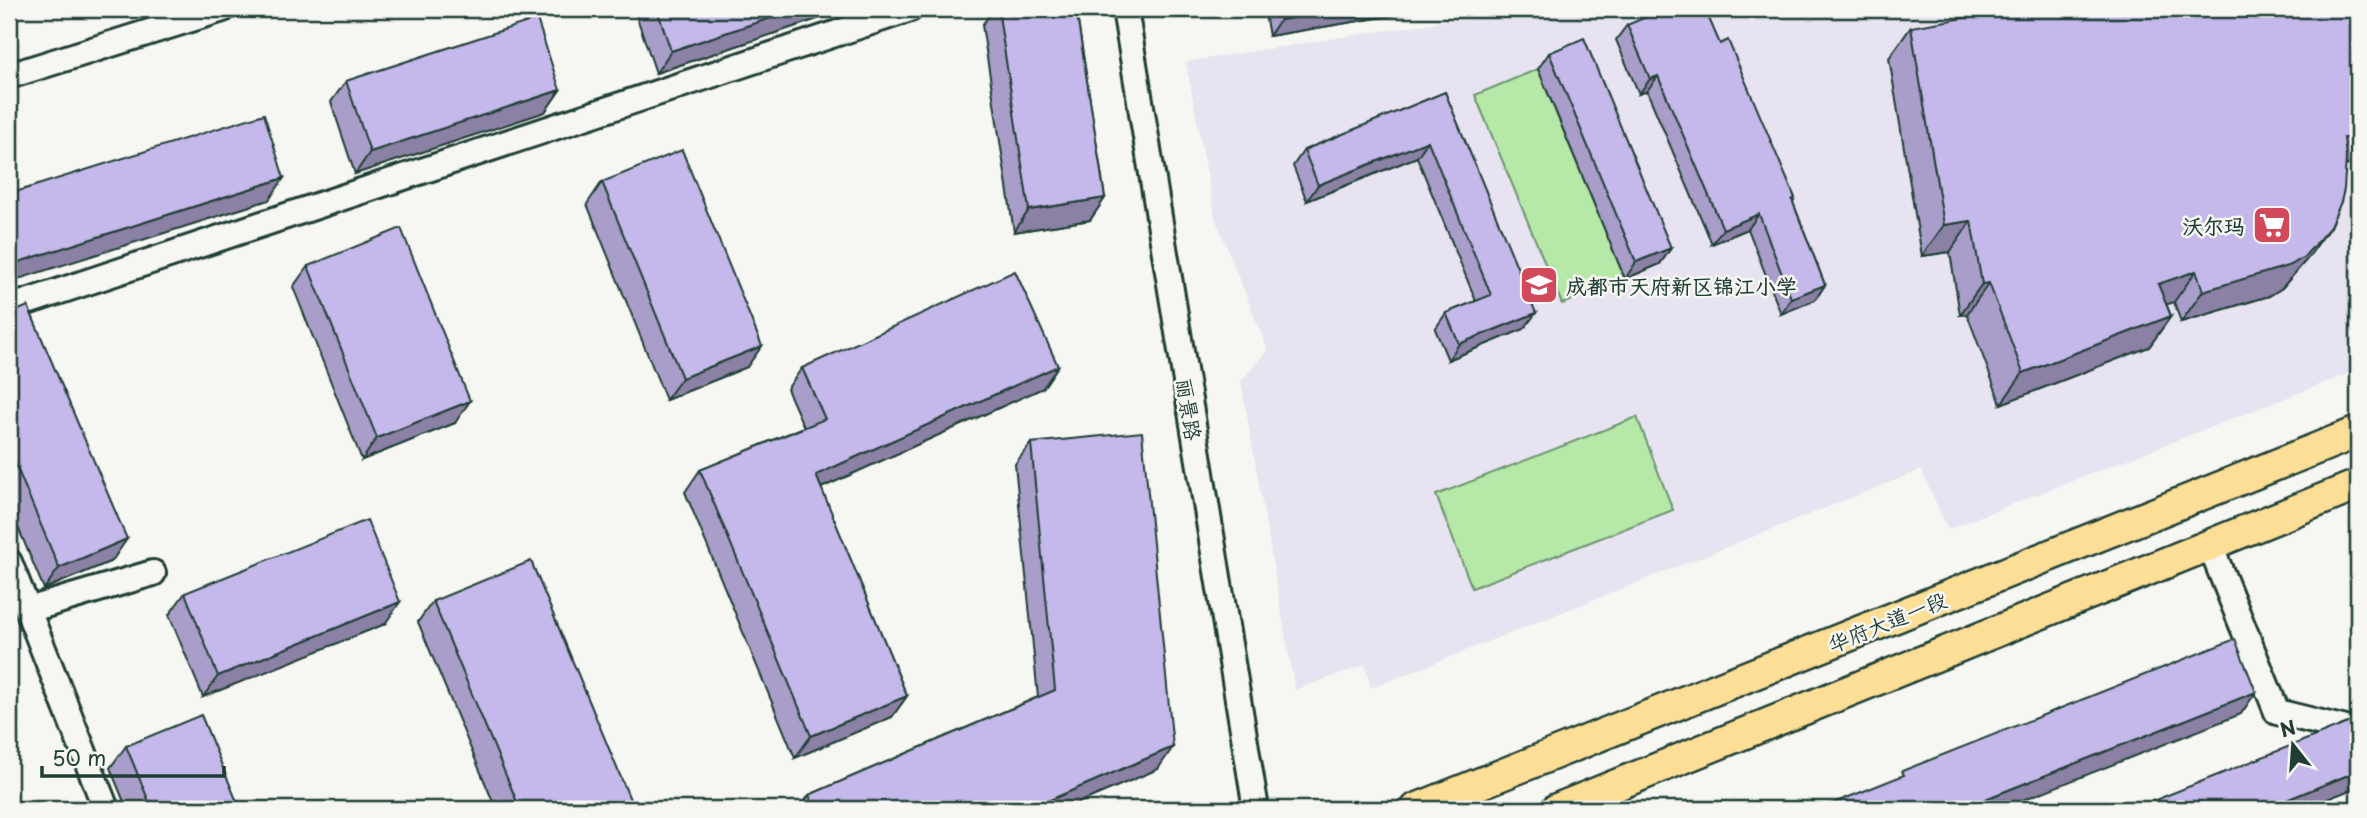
<svg xmlns="http://www.w3.org/2000/svg" width="2367" height="818" viewBox="0 0 2367 818" font-family="'Playpen Sans','LXGW WenKai TC',sans-serif">
	<style>
		.built { fill: #e7e3f0 }
		.green { fill: #b6e8a8; stroke: #6a926e; stroke-width: 2 }
		.lines { fill: none; stroke-linecap: round; stroke-linejoin: round }
		.minor-casing { stroke: #1f3d34; stroke-width: 30 }
		.major-casing { stroke: #1f3d34; stroke-width: 35 }
		.minor { stroke: #f6f6f2; stroke-width: 24 }
		.major { stroke: #fdde96; stroke-width: 30 }
		.wall { fill: #a99ec9; stroke: #1f3d34; stroke-width: 2 }
		.shaded-wall { fill: #8a81a4; stroke: #1f3d34; stroke-width: 2 }
		.building { fill: #c5b8ea; stroke: #1f3d34; stroke-width: 2 }
		.labels { text-anchor: middle; dominant-baseline: central; stroke-width: 5; stroke-linejoin: round; paint-order: stroke }
		.poi-label { font-size: 21px; font-weight: bold; fill: #1f3d34; stroke: #f6f6f2; text-anchor: end }
		.street-label { font-size: 21px; fill: #1f3d34; stroke: #f6f6f2 }
	</style>
	<rect width="100%" height="100%" fill="#f6f6f2"/>
	<filter id="ink" filterUnits="userSpaceOnUse"><feTurbulence type="fractalNoise" baseFrequency=".0143" numOctaves="2"/><feDisplacementMap in="SourceGraphic" scale="14" xChannelSelector="R" yChannelSelector="G"/><feConvolveMatrix kernelMatrix="1 2 1 2 8 2 1 2 1" color-interpolation-filters="sRGB"/></filter>
	<g filter="url(#ink)">
		<path class="built" d="M1520,9h838v361l-410,159 -27,-59 -550,218 -6,-23 -70,25 -54,-309 27,-31 -52,-130 -30,-158z"/>
		<path class="green" d="M1538,69l87,210 -63,25 -87,-209z
			M1637,417l36,93 -201,78 -36,-93z"/>
		<g class="lines">
			<g class="minor-casing">
				<path id="minor" d="M1125,9l131,800
					M9,76l214,-67
					M9,308l901,-299
					M2210,545l67,167 81,20
					M9,562l97,247
					M28,610l125,-37"/>
			</g>
			<g class="major-casing">
				<path id="major" d="M1416,809l942,-377
					M1557,809l801,-324"/>
			</g>
			<use href="#minor" class="minor"/>
			<use href="#major" class="major"/>
		</g>
		<path class="wall" d="M634,9h213l-191,64z
			M994,9h82l29,189 -15,22 -76,12 -32,-207z
			M1264,9h167l-162,27z
			M1627,25l93,19 75,154 -2,4 32,83 -10,15 -34,14 -33,-85 -36,15 -65,-153 -8,3 -23,-54z
			M1911,27l437,138 -3,1 -37,92 -26,30 -13,8 -88,26 -7,-20 -8,2 5,12 -22,31 -148,57 -34,-90 -7,1 -10,-63 -28,4 -33,-198z
			M1549,53l122,195 -11,16 -35,15 -87,-210z
			M346,81l214,9 -15,22 -190,62 -24,-72z
			M1445,92l79,237 -76,31 -13,-31 11,-16 30,-12 -59,-144 -110,44 -14,-35 11,-16z
			M602,182l145,185 -81,33 -79,-196z
			M308,266l147,157 -93,37 -69,-173z
			M9,314l103,247 -68,28 -35,-83z
			M1058,366l-15,22 -222,100 86,208 -15,21 -97,41 -110,-266 15,-22 104,-43 -17,-38 15,-21z
			M1031,443l127,326 -94,40h-265l10,-14 229,-98 -23,-233z
			M185,593l200,31 -182,73 -34,-82z
			M433,601l201,208h-138l-78,-187z
			M126,746l114,63h-113l-17,-41z"/>
		<path class="shaded-wall" d="M797,9h50l-191,64 15,-22z
			M1347,9h84l-162,27 11,-16z
			M1658,76l-11,15 -8,3 11,-15z
			M560,90l-15,22 -190,62 15,-22z
			M2358,136v14l-10,15 -26,4 22,-31z
			M1428,141l-11,16 -110,44 11,-16z
			M284,178l-15,22 -260,82v-17z
			M1105,198l-15,22 -76,12 15,-22z
			M1759,214l-11,15 -36,15 11,-15z
			M1971,221l-21,31 -28,4 22,-31z
			M2330,227l-22,31 -26,30 -13,8 -88,26 22,-31z
			M1671,248l-11,16 -35,15 11,-17z
			M2196,271l-22,31 -37,13 21,-31z
			M1989,283l-22,31 -7,1 22,-31z
			M1825,285l-10,15 -34,14 10,-16z
			M1536,313l-12,16 -76,31 11,-16z
			M2171,316l-22,31 -148,57 22,-31z
			M762,346l-15,21 -81,33 16,-22z
			M1058,366l-15,22 -242,109 15,-22z
			M470,401l-15,22 -93,37 15,-22z
			M127,539l-15,22 -68,28 15,-21z
			M400,602l-15,22 -182,73 15,-21z
			M2256,692l-15,22 -241,95h-40z
			M907,696l-15,21 -97,41 16,-22z
			M1173,747l-15,22 -94,40h-35z
			M2358,771v10l-5,8 -51,20h-38z"/>
		<path class="building" d="M657,9h140l-126,42z
			M998,9h78l29,189 -76,12z
			M1278,9h69l-67,11z
			M1665,9h40l15,35 8,-4 67,158 -3,2 33,85 -34,13 -32,-84 -36,15 -65,-153 -8,3 -23,-54z
			M2017,9h332l9,56v71l-14,2 2,20 -2,31 -3,13 -11,25 -26,30 -13,8 -88,26 -7,-20 -38,13 13,32 -148,57 -34,-90 -7,1 -11,-63 -27,4 -33,-198z
			M537,19l23,71 -190,62 -24,-71z
			M1584,38l87,210 -35,14 -87,-209z
			M1445,92l91,221 -77,31 -13,-31 45,-18 -63,-154 -110,44 -14,-35z
			M264,114l20,64 -275,87v-71z
			M682,150l80,196 -80,32 -80,-196z
			M401,228l69,173 -93,37 -69,-172z
			M1015,271l43,95 -242,109 91,221 -96,40 -111,-266 125,-51 -23,-51z
			M28,306l99,233 -68,29 -50,-119v-135z
			M1142,432l31,315 -144,62h-214l-6,-14 246,-105 -24,-247z
			M367,520l33,82 -182,74 -33,-83z
			M531,561l103,248h-114l-87,-208z
			M2235,639l21,53 -296,117h-141l85,-34 -2,-4z
			M201,715l39,94h-88l-26,-63z
			M2350,722l8,20v29l-94,38h-131z"/>
	</g>
	<defs>
		<g id="supermarket-square" transform="scale(2.0125)"><rect x="-9" y="-9" width="18" height="18" rx="4" fill="#d1495b" stroke="#f6f6f2"/><path d="M-6-5.5h2.5l.6 2H6L4.5 2H-2.5L-4.4-4H-6ZM-1.5 3.2a1.3 1.3 0 1 0 .1 0ZM3 3.2a1.3 1.3 0 1 0 .1 0Z" fill="#fff"/></g>
		<g id="school-square" transform="scale(2.0125)"><rect x="-9" y="-9" width="18" height="18" rx="4" fill="#d1495b" stroke="#f6f6f2"/><path d="M0-5L7-2L0 1L-7-2ZM-4 1L0 2.5L4 1V4Q0 6-4 4Z" fill="#fff"/></g>
	</defs>
	<g fill-rule="evenodd">
		<use href="#supermarket-square" x="2272" y="225"/>
		<use href="#school-square" x="1539" y="285"/>
	</g>
	<g class="labels">
		<g class="poi-label">
			<text x="2245" y="225">沃尔玛</text>
			<text x="1566" y="285" text-anchor="start">成都市天府新区锦江小学</text>
		</g>
		<g class="street-label">
			<text transform="translate(1190 409) rotate(81)">丽景路</text>
			<text transform="translate(1887 621) rotate(-22)">华府大道一段</text>
		</g>
	</g>
	<rect width="2367" height="818" fill="none" stroke="#f6f6f2" stroke-width="35"/>
	<rect x="18" y="18" width="2332" height="783" fill="none" stroke="#1f3d34" stroke-width="2.5" filter="url(#ink)"/>
	<g transform="translate(2293 745) rotate(343)" stroke="#f6f6f2" stroke-width="5" paint-order="stroke">
	<path d="M0-5L12 26L0 18L-12 26Z" fill="#1f3d34"/>
	<text y="-10" font-size="19" font-weight="bold" text-anchor="middle" fill="#1f3d34">N</text>
	</g>
	<path d="M42 766v10h182v-10" fill="none" stroke="#1f3d34" stroke-width="3.5"/>
	<text x="52" y="766" font-size="21" fill="#1f3d34" stroke="#f6f6f2" stroke-width="5" paint-order="stroke">50 m</text>
</svg>
